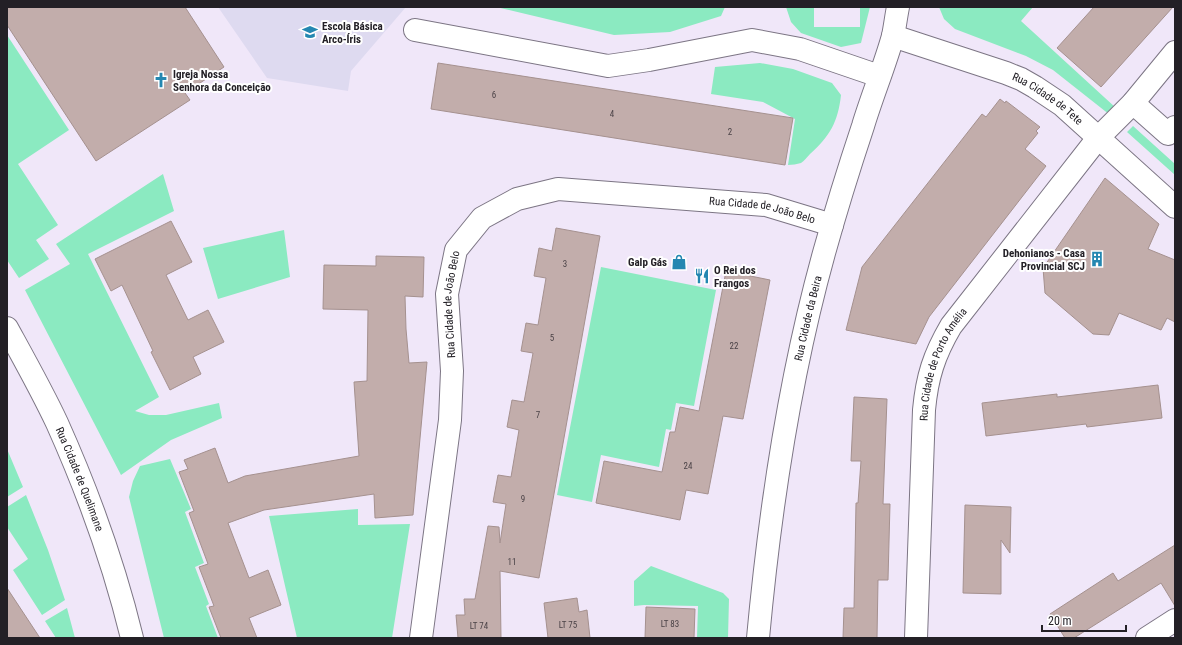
<svg xmlns="http://www.w3.org/2000/svg" width="1182" height="645" viewBox="0 0 1182 645" font-family="'Roboto Condensed',sans-serif">
	<style>
		.education { fill: #dedaf0 }
		.green { fill: #8beac1 }
		.building { fill: #c2adab; stroke: #a5918f }
		.lines { fill: none; stroke-linecap: round; stroke-linejoin: round }
		.street-casing { stroke: #7c7584; stroke-width: 24 }
		.street { stroke: #fff; stroke-width: 22 }
		.labels { text-anchor: middle; dominant-baseline: central; stroke-width: 4; stroke-linejoin: round; paint-order: stroke }
		.number-label { font-size: 9px; fill: #4b4347 }
		.poi-label { font-size: 11px; font-weight: bold; fill: #232026; stroke: #fff; text-anchor: start }
		.street-label { font-size: 11px; fill: #232026; stroke: #fff }
	</style>
	<rect width="100%" height="100%" fill="#f0e7f9"/>
	<path class="education" d="M218,7h188l-55,64 -3,20 -81,-13z"/>
	<path class="green" d="M496,7h229l-4,9 -51,16 -56,3z
		M786,7h28v20h46v-20h10l-9,36 -20,4 -40,-14 -10,-11z
		M939,7h42l2,1 1,-1h49l-12,14 95,87 -6,7 -57,-45 -27,-14 -71,-27 -11,-10z
		M7,35l62,95 -51,34 40,61 -22,15 13,19 -30,19 -12,-18z
		M760,63l33,6 39,14 9,12c-3,27 -11,41 -31,59 -3,3 -6,7 -9,9 -4,1 -9,2 -13,2l7,-46 -32,-17 -52,-8 4,-27z
		M1133,126l42,38v11l-48,-43z
		M163,174l11,37 -86,43 71,143 -24,14 14,4h17l53,-12 3,15 -51,22 -50,35 -96,-185 45,-26 -14,-20z
		M284,230l6,47 -72,22 -15,-51z
		M601,267l115,23 -22,116 -18,-3 -5,27 -5,-1 -7,38 -58,-12 -9,47 -35,-7z
		M7,449l16,38 -16,10z
		M170,459l21,50 -6,3 19,51 -9,4 14,37 -3,2 12,32h-54l-35,-141 4,-16 7,-15z
		M26,495l22,55 17,50 -23,15 -29,-45 15,-11 -21,-32v-20z
		M358,509v16l52,-1 -18,114h-95l-28,-122z
		M651,566l72,27 6,6 -1,39h-31l1,-32 -54,-1 -10,1v-25z
		M67,608l8,30h-19l-11,-17z"/>
	<path class="building" d="M7,7h178l39,60 -39,26 5,7 -94,61 -89,-136z
		M1094,7h79l-72,80 -44,-39z
		M438,63l355,55 -8,47 -354,-56z
		M1000,99l5,4 1,-2 34,26 -4,4 2,2 -13,16 21,17 -117,151 -13,27 -70,-14 16,-63 120,-153 4,3z
		M1105,178l54,46 -11,25 27,11v62l-8,-4 -6,12 -42,-17 -10,22 -16,-1 -48,-41 -2,-25z
		M171,221l21,41 -26,13 22,45 20,-10 16,32 -31,15 8,17 -31,16 -19,-38 2,-1 -31,-66 -11,6 -16,-32z
		M556,228l44,8 -61,342 -39,-7 1,67h-43l-2,-23h9l-1,-16h11l13,-73 11,1 1,16 6,-39 -13,-2 5,-27 13,2 8,-47 -12,-3 5,-27 12,2 9,-49 -12,-2 5,-28 12,2 8,-47 -12,-2 5,-28 13,3z
		M376,256l48,1 -1,40 -18,-1 1,33 3,34 18,-1 -14,153 -38,3 -1,-24 -110,16 -36,13 21,55 19,-8 13,35 -32,13 8,20h-36l-12,-31 5,-1 -15,-39 9,-3 -19,-51 5,-2 -15,-39 9,-3 -4,-9 31,-12 13,35 17,-7 114,-20 -5,-74 13,-1 1,-71 -45,-1 1,-44 52,1z
		M726,271l44,9 -27,139 -20,-3 -15,78 -22,-4 -6,30 -84,-17 8,-42 58,11 8,-40h5l5,-25 19,4z
		M1158,385l4,33 -75,9 -1,-3 -100,12 -4,-33 75,-9v3z
		M854,397l33,2 -4,105h7l-2,76h-10l-1,58h-34l1,-30h10l2,-105h2l3,-42h-10z
		M965,505l46,2 -1,46 -9,-13v54l-38,-1z
		M1175,545v61l-14,-23 -87,55h-9l-15,-24 63,-41 5,8z
		M7,588l33,50h-33z
		M577,598l2,14 8,-2 3,28h-42l-4,-35z
		M646,607l49,2 -1,29h-49z"/>
	<g class="lines">
		<g class="street-casing">
			<g id="street">
				<path d="M415,30l193,36 41,-6 103,-20 48,9 79,27"/>
				<path id="s1" d="M893,36l113,37 15,6 14,8 27,18 113,102"/>
				<path d="M1133,103l35,31 7,-7"/>
				<path id="s2" d="M7,328c17,31 35,63 50,95 31,69 57,141 75,215"/>
				<path id="s3" d="M421,638l29,-218 2,-49 -5,-77 9,-44 26,-32 35,-19 41,-10 208,16 66,20"/>
				<path id="s4" d="M758,638c12,-130 31,-259 66,-385 12,-43 25,-85 39,-127 9,-30 22,-61 30,-90 2,-10 3,-19 5,-29"/>
				<path id="s5" d="M916,638l8,-228c3,-33 10,-55 27,-84l147,-188 35,-35 42,-51"/>
				<path d="M1147,638l28,-18"/>
			</g>
		</g>
		<use href="#street" class="street"/>
	</g>
	<defs>
		<g id="school-bare" transform="scale(1.2)"><path d="M0-5L7-2L0 1L-7-2ZM-4 1L0 2.5L4 1V4Q0 6-4 4Z" fill="#2487b1" stroke="#fff" stroke-width="2.5" paint-order="stroke"/></g>
		<g id="church-bare" transform="scale(1.2)"><path d="M-1.2-6h2.4v3.5h3.3v2.4h-3.3V6h-2.4V-.1h-3.3v-2.4h3.3Z" fill="#2487b1" stroke="#fff" stroke-width="2.5" paint-order="stroke"/></g>
		<g id="building-bare" transform="scale(1.2)"><path d="M-4-6H4V6H1V3H-1V6H-4ZM-2.5-4.3h1.7v1.8h-1.7ZM.8-4.3h1.7v1.8H.8ZM-2.5-1h1.7V.8h-1.7ZM.8-1h1.7V.8H.8Z" fill="#2487b1" stroke="#fff" stroke-width="2.5" paint-order="stroke"/></g>
		<g id="shop-bare" transform="scale(1.2)"><path d="M-5-2.5h2.3a2.7 3.5 0 0 1 5.4 0H5L5.5 6h-11ZM-1.5-2.5h3a1.5 2.3 0 0 0-3 0Z" fill="#2487b1" stroke="#fff" stroke-width="2.5" paint-order="stroke"/></g>
		<g id="restaurant-bare" transform="scale(1.2)"><path d="M-5-6h1v4h1v-4h1v4h1v-4h1v5L-1.5 .5V6h-2V.5L-5-1ZM5-6V6H3V1.5H1.5Q1.5-4 5-6Z" fill="#2487b1" stroke="#fff" stroke-width="2.5" paint-order="stroke"/></g>
	</defs>
	<g fill-rule="evenodd">
		<use href="#school-bare" x="310" y="32"/>
		<use href="#church-bare" x="161" y="80"/>
		<use href="#building-bare" x="1097" y="259"/>
		<use href="#shop-bare" x="679" y="262"/>
		<use href="#restaurant-bare" x="702" y="276"/>
	</g>
	<g class="labels">
		<g class="number-label">
			<text x="494" y="95">6</text>
			<text x="612" y="114">4</text>
			<text x="730" y="132">2</text>
			<text x="565" y="264">3</text>
			<text x="552" y="338">5</text>
			<text x="734" y="346">22</text>
			<text x="538" y="415">7</text>
			<text x="688" y="466">24</text>
			<text x="523" y="499">9</text>
			<text x="512" y="562">11</text>
			<text x="670" y="624">LT 83</text>
			<text x="568" y="625">LT 75</text>
			<text x="479" y="626">LT 74</text>
		</g>
		<g class="poi-label">
			<text x="322" y="26">Escola Básica<tspan x="322" dy="13">Arco-Íris</tspan></text>
			<text x="173" y="74">Igreja Nossa<tspan x="173" dy="13">Senhora da Conceição</tspan></text>
			<text x="1085" y="253" text-anchor="end">Dehonianos - Casa<tspan x="1085" dy="13">Provincial SCJ</tspan></text>
			<text x="667" y="262" text-anchor="end">Galp Gás</text>
			<text x="714" y="270">O Rei dos<tspan x="714" dy="13">Frangos</tspan></text>
		</g>
		<g class="street-label">
			<text stroke="none"><textPath href="#s1" startOffset="168">Rua Cidade de Tete</textPath></text>
			<text stroke="none"><textPath href="#s3" startOffset="720">Rua Cidade de João Belo</textPath></text>
			<text stroke="none"><textPath href="#s3" startOffset="336">Rua Cidade de João Belo</textPath></text>
			<text stroke="none"><textPath href="#s4" startOffset="324">Rua Cidade da Beira</textPath></text>
			<text stroke="none"><textPath href="#s5" startOffset="278">Rua Cidade de Porto Amélia</textPath></text>
			<text stroke="none"><textPath href="#s2" startOffset="168">Rua Cidade de Quelimane</textPath></text>
		</g>
	</g>
	<rect width="1182" height="645" fill="none" stroke="#232026" stroke-width="16"/>
	<path d="M1042 625v6h84v-6" fill="none" stroke="#232026" stroke-width="2"/>
	<text x="1048" y="625" font-size="12" fill="#232026" stroke="#ffffff" stroke-width="3" paint-order="stroke">20 m</text>
</svg>
